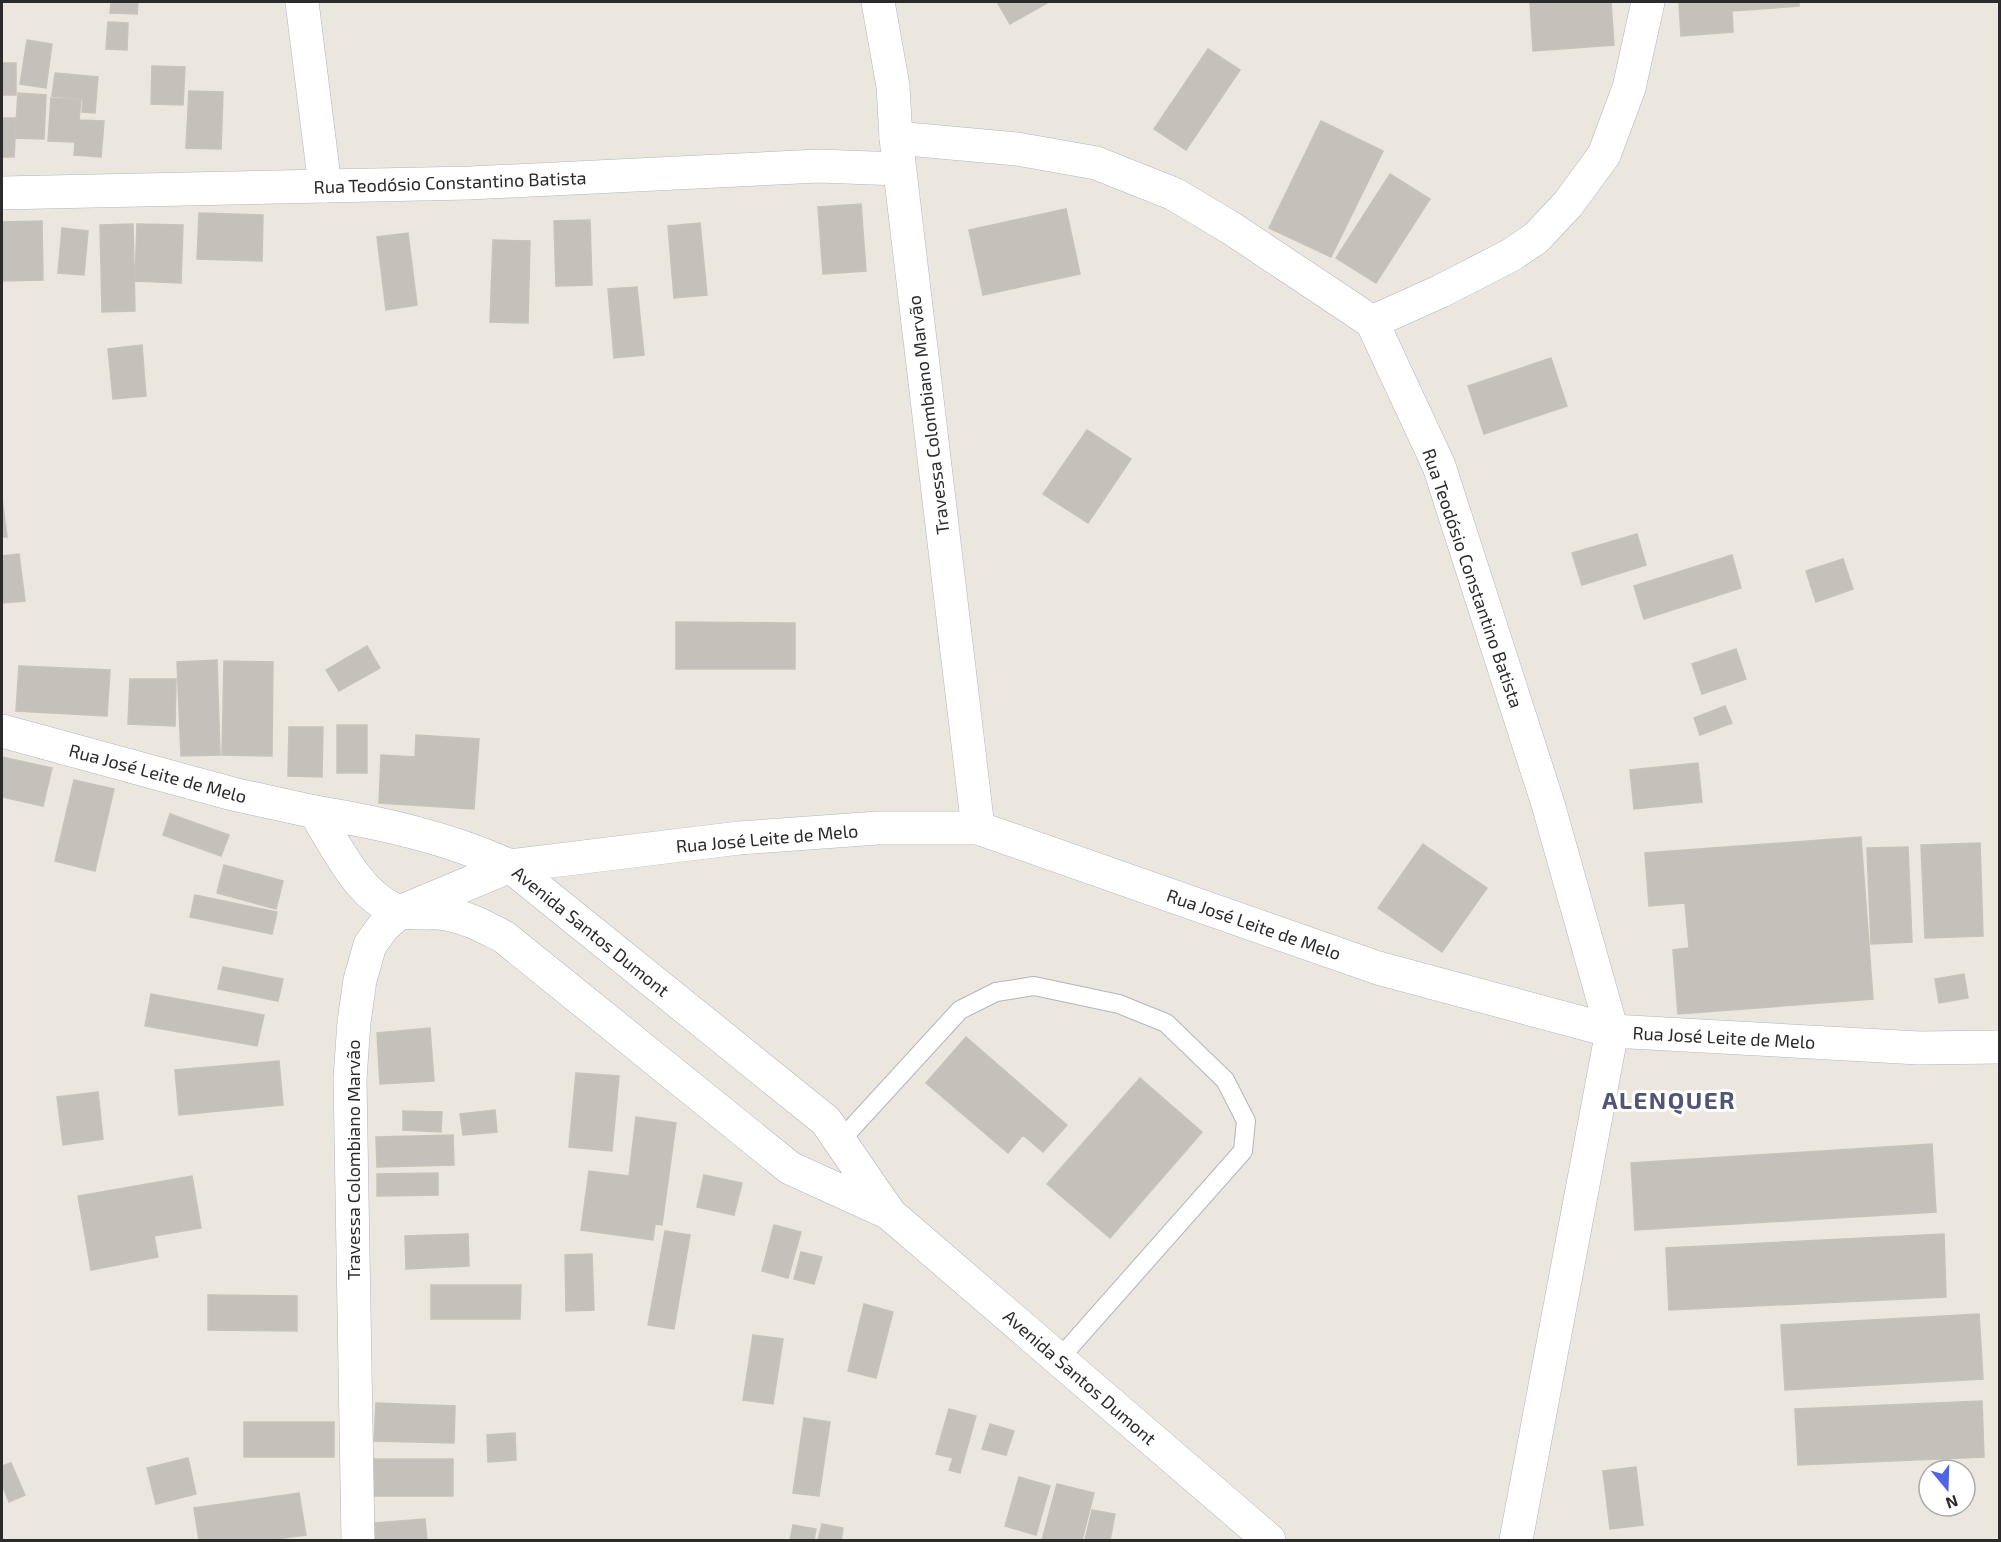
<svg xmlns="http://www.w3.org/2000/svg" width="2001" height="1542" viewBox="0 0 2001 1542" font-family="'Exo 2',sans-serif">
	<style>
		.building { fill: #c4c1ba; stroke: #c7c3b9; stroke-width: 1.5 }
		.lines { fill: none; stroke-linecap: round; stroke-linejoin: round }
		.lane-casing { stroke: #b3b4bd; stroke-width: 20 }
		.street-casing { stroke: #b3b4bd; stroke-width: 34 }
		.secondary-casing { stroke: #b3b4bd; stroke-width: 34 }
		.lane { stroke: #fff; stroke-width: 18 }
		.street { stroke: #fff; stroke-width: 33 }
		.secondary { stroke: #fff; stroke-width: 33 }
		.labels { text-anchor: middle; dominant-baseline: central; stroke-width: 6; stroke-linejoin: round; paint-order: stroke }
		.street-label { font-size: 18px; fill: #2b2b2b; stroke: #fff }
		.district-label { font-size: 24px; font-weight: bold; letter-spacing: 1.5px; fill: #505577; stroke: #fff }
	</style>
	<rect width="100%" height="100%" fill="#ebe7df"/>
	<path class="building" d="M111,2h27l-1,12 -27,-1z
		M997,2h52l-39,22z
		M1530,2h81l3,43 -81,6z
		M1679,2h120v4l-67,5 1,21 -52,4z
		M108,22l20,1 -1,27 -21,-1z
		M27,40l25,4 -6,44 -26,-4z
		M1208,49l32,21 -54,80 -32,-21z
		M2,63h14v32h-14z
		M152,66l33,1 -2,38 -32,-1z
		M55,73l43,4 -3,36 -13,-1 1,-13 -31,-3z
		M189,91l34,1 -2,57 -35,-1z
		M18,93l28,2 -2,44 -29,-1z
		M51,98l30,2 -2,20 25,1 -3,36 -27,-2 1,-13 -27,-1z
		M2,118h14l-2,39h-12z
		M1321,121l62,30 -52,106 -62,-29z
		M1390,174l40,25 -54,84 -40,-25z
		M861,204l5,67 -43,3 -5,-67z
		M1066,209l14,65 -97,21 -14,-65z
		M199,213l64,2 -1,46 -65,-2z
		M590,220l2,65 -36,1 -2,-65z
		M42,221l1,59 -41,1v-59z
		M700,223l7,72 -33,3 -6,-72z
		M133,224l2,87 -33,1 -2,-87z
		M137,224l46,1 -2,58 -46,-2z
		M62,228l26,3 -4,44 -26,-2z
		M408,233l9,72 -31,5 -9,-73z
		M493,240l37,1 -2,82 -38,-1z
		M637,287l7,68 -30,3 -6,-69z
		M142,345l4,51 -33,3 -5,-50z
		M1551,358l16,48 -83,28 -16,-48z
		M1087,430l44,29 -43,64 -45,-29z
		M2,498l5,39h-5z
		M1637,534l9,31 -64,20 -10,-32z
		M19,554l6,47 -23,2v-47z
		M1732,555l9,33 -97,31 -10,-33z
		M1843,559l10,30 -37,13 -10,-31z
		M676,622l119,1v46h-119z
		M367,646l13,22 -41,23 -13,-21z
		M1736,649l10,30 -44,15 -10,-30z
		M217,660l3,95 -39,1 -4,-94z
		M224,661l49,1 -1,94 -50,-1z
		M19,666l91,4 -3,46 -91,-5z
		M130,679h46l-1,47 -47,-2z
		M1725,706l7,17 -32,12 -6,-17z
		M337,725h30v48h-30z
		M289,727h34l-1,50 -34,-1z
		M416,735l63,4 -5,70 -95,-6 2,-48 34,2z
		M2,757l50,11 -9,38 -41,-9z
		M1698,763l4,39 -68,7 -4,-39z
		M74,780l40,9 -19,82 -40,-10z
		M170,814l59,21 -8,21 -58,-21z
		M1861,837l12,162 -195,15 -5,-64 16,-2 -4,-45 -36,3 -4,-53z
		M1980,843l3,93 -58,2 -4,-93z
		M1423,844l64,44 -45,64 -64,-44z
		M1908,847l4,95 -41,2 -4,-96z
		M224,865l59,16 -7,28 -59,-16z
		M195,895l82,17 -5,22 -82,-17z
		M223,967l60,12 -5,22 -60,-12z
		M1964,974l4,24 -29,5 -4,-24z
		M151,994l113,21 -7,31 -112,-20z
		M430,1028l4,53 -54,3 -3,-51z
		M966,1037l101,88 -24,27 -20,-17 -15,18 -82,-70z
		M279,1061l4,44 -104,10 -4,-45z
		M576,1073l43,3 -7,75 -43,-4z
		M1140,1078l62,54 -92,106 -63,-54z
		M98,1092l5,47 -40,6 -6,-48z
		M495,1110l2,22 -34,3 -3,-21z
		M403,1111l39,1 -1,20 -38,-2z
		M636,1117l40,6 -14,102 -7,-1 -2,16 -72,-10 8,-59 40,5z
		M453,1135l1,30 -77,2 -1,-30z
		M1932,1144l4,68 -301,18 -4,-67z
		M438,1173v22l-61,1v-22z
		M704,1175l38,8 -8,32 -37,-8z
		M192,1176l9,52 -47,8 4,21 -67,13 -13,-74z
		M774,1225l27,7 -13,46 -26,-7z
		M665,1231l25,4 -16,94 -26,-4z
		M468,1234l1,32 -63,3 -1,-33z
		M1944,1234l2,63 -277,13 -3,-62z
		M801,1252l21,5 -8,27 -20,-5z
		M592,1254l2,56 -28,1 -1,-56z
		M431,1285h90l-1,34h-89z
		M208,1295l89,1v35l-89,-1z
		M864,1304l29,8 -17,66 -28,-7z
		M1979,1314l4,65 -198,11 -4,-65z
		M753,1335l30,4 -10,65 -30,-4z
		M1982,1401l2,56 -186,8 -3,-56z
		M376,1403l79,3 -1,37 -80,-2z
		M949,1409l27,7 -16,57 -11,-3 4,-12 -17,-4z
		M804,1418l26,4 -11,74 -26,-3z
		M244,1422h90v35h-90z
		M990,1424l24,7 -8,24 -24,-6z
		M515,1433l1,27 -28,2 -1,-27z
		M188,1458l8,36 -40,10 -9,-36z
		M373,1459h80v37h-80z
		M11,1463l14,32 -16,7 -7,-18v-18z
		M1636,1467l7,58 -33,4 -7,-58z
		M1019,1477l31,9 -14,49 -31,-9z
		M1057,1484l37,9 -12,47h-40z
		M299,1493l7,42 -38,5h-69l-5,-32z
		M1092,1510l23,4 -5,26h-25z
		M425,1519l2,21h-52l-1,-17z
		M822,1524l21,4 -2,12h-23z
		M793,1525l23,4 -2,11h-24z"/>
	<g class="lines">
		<g class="lane-casing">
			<path id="lane" d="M840,1141l120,-131 36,-18 38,-6 85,18 47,19 59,57 21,41 -3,30 -184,208"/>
		</g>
		<g class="street-casing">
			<path id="street" d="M302,2l23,184
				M896,138l121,11 79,14 78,31 57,34 141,94 67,144 109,338 64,227 -96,509
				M1372,322l69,-31 70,-36 25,-17 32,-34 36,-49 25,-67 19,-86
				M2,731l231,63 82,18
				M978,828l400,140 234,63 307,17 81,-1"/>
		</g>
		<g class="secondary-casing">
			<path id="secondary" d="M2,193l468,-10 349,-17 80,3
				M315,812c67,11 134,26 195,54l316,255 64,93 379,326
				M315,812c20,32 45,87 84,99 13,4 29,1 41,2 25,3 43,13 64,24l286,231 99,45
				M358,1540l-8,-461 4,-57 6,-42 10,-35 13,-18 17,-15 110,-46 229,-28 139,-10h100l-82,-690 -3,-52 -15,-84"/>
		</g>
		<use href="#lane" class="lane"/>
		<use href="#street" class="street"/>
		<use href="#secondary" class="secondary"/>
	</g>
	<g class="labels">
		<g class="street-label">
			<text transform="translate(450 182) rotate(-2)">Rua Teodósio Constantino Batista</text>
			<text transform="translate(928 415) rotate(-97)">Travessa Colombiano Marvão</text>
			<text transform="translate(1473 578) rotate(71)">Rua Teodósio Constantino Batista</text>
			<text transform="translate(158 773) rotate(15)">Rua José Leite de Melo</text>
			<text transform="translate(767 838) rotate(-5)">Rua José Leite de Melo</text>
			<text transform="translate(1254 924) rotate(19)">Rua José Leite de Melo</text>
			<text transform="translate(591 931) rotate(39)">Avenida Santos Dumont</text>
			<text transform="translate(1724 1037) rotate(3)">Rua José Leite de Melo</text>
			<text transform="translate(353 1160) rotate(-90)">Travessa Colombiano Marvão</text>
			<text transform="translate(1080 1377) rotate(41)">Avenida Santos Dumont</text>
		</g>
		<g class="district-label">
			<text x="1669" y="1099">ALENQUER</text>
		</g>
	</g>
	<rect width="2001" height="1542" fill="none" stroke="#2b2b2b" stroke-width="6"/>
	<g transform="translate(1947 1488) rotate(161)"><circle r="28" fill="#ffffff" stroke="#aaaaaa" stroke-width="1.5"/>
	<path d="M0-4.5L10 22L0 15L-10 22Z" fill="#5164e7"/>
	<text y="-9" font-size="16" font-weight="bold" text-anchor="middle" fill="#2b2b2b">N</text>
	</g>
</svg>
